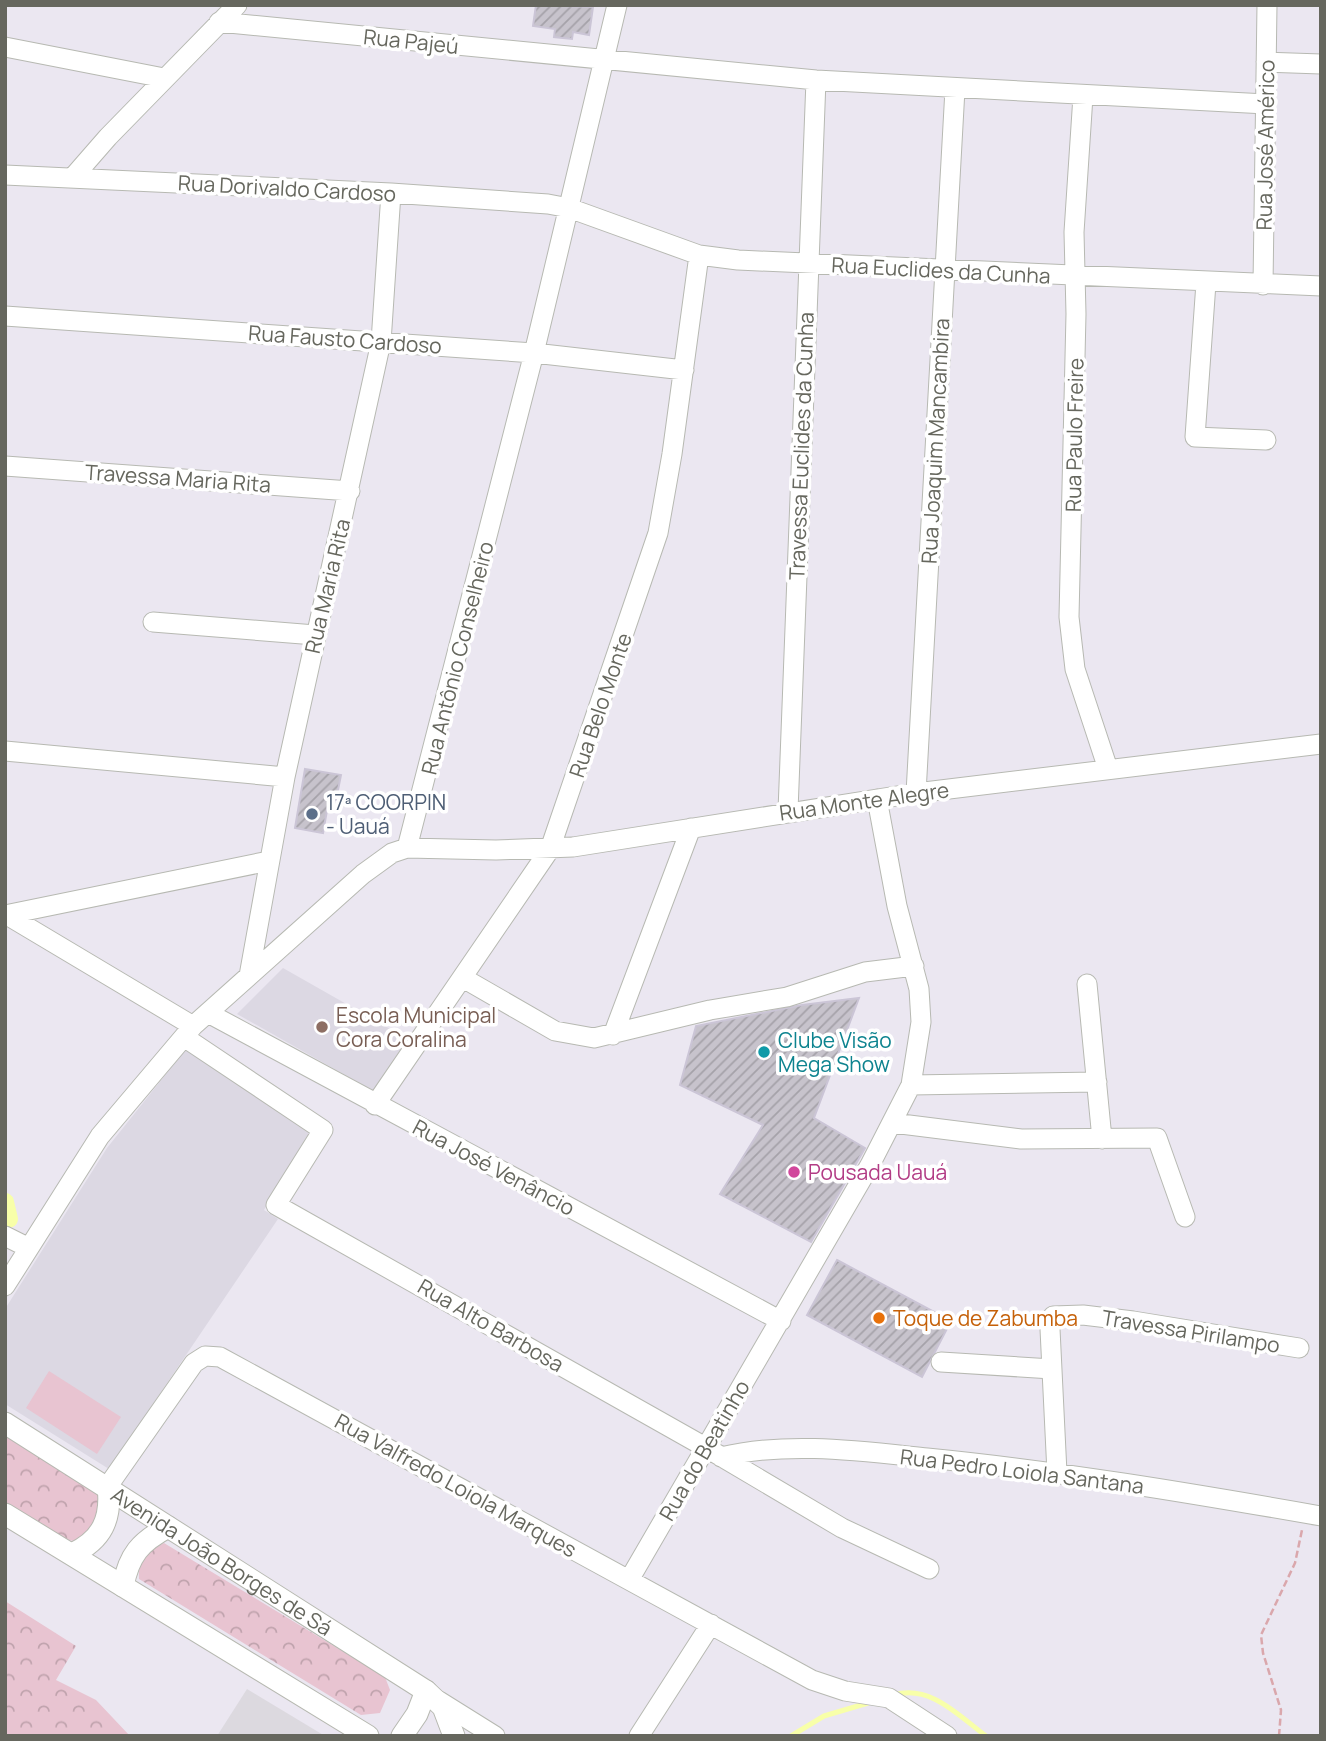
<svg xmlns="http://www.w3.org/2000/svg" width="1326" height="1741" viewBox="0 0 1326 1741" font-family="Manrope,sans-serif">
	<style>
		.industrial { fill: #dcd9df }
		.education { fill: #dcd8e3 }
		.forest { fill: url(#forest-crowns) }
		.pitch { fill: #e8c4d1 }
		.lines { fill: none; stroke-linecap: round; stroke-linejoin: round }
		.stream { stroke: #f8ffa9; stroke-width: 5 }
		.canal { stroke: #f8ffa9; stroke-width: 18 }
		.building { fill: url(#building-hatch); stroke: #cbc5d6; stroke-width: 2 }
		.minor-casing { stroke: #b7b9b2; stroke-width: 21 }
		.secondary-casing { stroke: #b7b9b1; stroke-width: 23 }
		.path { stroke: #daa7ac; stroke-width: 2.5; stroke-dasharray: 7 3.5; stroke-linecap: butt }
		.minor { stroke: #fff; stroke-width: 19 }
		.secondary { stroke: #fff; stroke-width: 21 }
		.service-dot { fill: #5c6f8a; stroke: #fff; stroke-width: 2.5 }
		.education-dot { fill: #8d6e63; stroke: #fff; stroke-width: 2.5 }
		.culture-dot { fill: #0f9aa8; stroke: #fff; stroke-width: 2.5 }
		.hotel-dot { fill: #d1479c; stroke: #fff; stroke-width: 2.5 }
		.food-dot { fill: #e8710a; stroke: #fff; stroke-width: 2.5 }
		.labels { text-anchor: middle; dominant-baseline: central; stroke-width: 7; stroke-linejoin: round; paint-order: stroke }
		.street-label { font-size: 21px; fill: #66675e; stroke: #fff }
		.service-label { font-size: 21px; fill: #4e5e75; stroke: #fff; text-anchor: start }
		.education-label { font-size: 21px; fill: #785e54; stroke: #fff; text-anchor: start }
		.culture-label { font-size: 21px; fill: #0d838f; stroke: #fff; text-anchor: start }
		.hotel-label { font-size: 21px; fill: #b23c85; stroke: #fff; text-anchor: start }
		.food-label { font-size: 21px; fill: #c56008; stroke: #fff; text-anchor: start }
	</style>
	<defs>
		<pattern id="forest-crowns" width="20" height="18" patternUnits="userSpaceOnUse" patternTransform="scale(1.75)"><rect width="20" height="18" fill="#e8c4d1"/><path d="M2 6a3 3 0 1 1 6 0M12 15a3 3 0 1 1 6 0" fill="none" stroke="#c0a3ad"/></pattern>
		<pattern id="building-hatch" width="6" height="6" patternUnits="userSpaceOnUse" patternTransform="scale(1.75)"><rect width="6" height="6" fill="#c7c3cc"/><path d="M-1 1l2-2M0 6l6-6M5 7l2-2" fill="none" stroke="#a5a2a9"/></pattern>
	</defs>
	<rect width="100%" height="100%" fill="#ebe7f1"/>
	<path class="industrial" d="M247,1689l78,47h-108z"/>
	<path class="education" d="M283,968l125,71 -33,53 -138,-78z
		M186,1049l126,83 -48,78 14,9 -169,250 -104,-65v-95l102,-161z"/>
	<path class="forest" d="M5,1433l94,61 4,19c-7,7 -14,21 -22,26 -16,10 -61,-24 -76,-33z
		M164,1543l221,134 5,13 -10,23 -19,2 -222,-136c-1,-20 8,-27 25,-36z
		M5,1601l71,45 -20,34 40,20 34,36h-125z"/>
	<path class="pitch" d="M49,1371l72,46 -24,37 -71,-46z"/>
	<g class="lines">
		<path class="stream" d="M894,1695c36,-11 65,21 92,41
			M791,1736l33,-20 44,-13"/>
		<path class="canal" d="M5,1202l4,17"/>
	</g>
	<path class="building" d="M536,5l57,2 -4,28 -16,-3 -1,7 -18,-2 1,-8 -22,-3z
		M305,769l36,6 -5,25 -7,-1 -6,34 -28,-5z
		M859,998l-45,120 51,30 -54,94 -91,-48 43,-69 -83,-40 16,-59 106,-21z
		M837,1260l114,61 -29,56 -115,-62z"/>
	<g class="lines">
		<g class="minor-casing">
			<path id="minor" d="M219,22l597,58 450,24
				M5,47l159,31
				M1266,62l55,2
				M1083,96l-9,136 2,82 -7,303 6,52 33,100
				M5,175l386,18 157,11 21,4 130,47 39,5 583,26
				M74,176l34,-39 129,-132
				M1206,283l-11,154 71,3
				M1263,285l4,-280
				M5,316l529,37 150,17
				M5,466l345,25
				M153,622l162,13
				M5,751l280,26
				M916,793l39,-704
				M788,811l28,-731
				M407,848l127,-495 83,-348
				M5,915l264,-54
				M7,915l186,111
				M249,976l36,-199 96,-435 10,-149
				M463,978l92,53 39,7 116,-28 77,-13 78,-25 49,-6
				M1087,984l15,155
				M208,1013l573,308
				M613,1035l78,-207
				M184,1037l139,93 -47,75 429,242 137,81 87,41
				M911,1085l186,-3
				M375,1105l175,-256 108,-316 14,-79 27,-199
				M893,1123l128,16 136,-1 28,79
				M5,1236l24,12
				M5,1286l95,-150 93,-110 170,-152 29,-21 15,-5 89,2 77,-3 343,-54 405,-49
				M941,1362l111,7
				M721,1457c66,-16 139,-6 206,1 132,13 263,35 394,58
				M1057,1473l-7,-144 3,-13 30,-1 50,6 166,27
				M108,1486l86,-123 11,-7 15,1 592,323 33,11 44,7 58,38
				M629,1580l241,-415 41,-80 10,-63 -2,-33 -22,-83 -20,-107
				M439,1701l56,35
				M639,1736l72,-112"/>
		</g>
		<g class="secondary-casing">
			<g id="secondary">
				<path id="s1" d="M5,1423l421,268 17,16 11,29"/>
				<path d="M5,1514l363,222"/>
				<path d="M72,1554c30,-14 40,-35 36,-68"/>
				<path d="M123,1586c6,-31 17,-44 45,-59"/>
				<path d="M402,1736l15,-22 9,-23"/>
			</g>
		</g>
		<path class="path" d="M1279,1736l2,-26 -18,-57 -2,-18 34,-72 7,-33"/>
		<use href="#minor" class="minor"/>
		<use href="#secondary" class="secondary"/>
	</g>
	<circle class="service-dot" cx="312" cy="814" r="7"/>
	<circle class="education-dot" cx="322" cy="1027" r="7"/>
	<circle class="culture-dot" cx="764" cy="1052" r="7"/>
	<circle class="hotel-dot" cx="794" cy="1172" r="7"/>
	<circle class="food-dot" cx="879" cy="1318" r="7"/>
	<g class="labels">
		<g class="street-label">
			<text transform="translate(411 41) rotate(6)">Rua Pajeú</text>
			<text transform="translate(1265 145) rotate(-89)">Rua José Américo</text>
			<text transform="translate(287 188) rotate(3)">Rua Dorivaldo Cardoso</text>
			<text transform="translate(941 270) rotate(3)">Rua Euclides da Cunha</text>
			<text transform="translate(345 339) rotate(4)">Rua Fausto Cardoso</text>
			<text transform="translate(1074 435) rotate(-89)">Rua Paulo Freire</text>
			<text transform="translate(935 441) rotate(-87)">Rua Joaquim Mancambira</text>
			<text transform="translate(801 446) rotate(-88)">Travessa Euclides da Cunha</text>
			<text transform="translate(178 478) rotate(4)">Travessa Maria Rita</text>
			<text transform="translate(327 586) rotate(-77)">Rua Maria Rita</text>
			<text transform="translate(457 658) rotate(-76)">Rua Antônio Conselheiro</text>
			<text transform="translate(600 705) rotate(-71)">Rua Belo Monte</text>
			<text transform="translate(864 801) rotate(-8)">Rua Monte Alegre</text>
			<text transform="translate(494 1167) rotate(28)">Rua José Venâncio</text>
			<text transform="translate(491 1325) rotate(30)">Rua Alto Barbosa</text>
			<text transform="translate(1191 1331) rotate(9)">Travessa Pirilampo</text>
			<text transform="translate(704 1450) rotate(-60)">Rua do Beatinho</text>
			<text transform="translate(1022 1471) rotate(7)">Rua Pedro Loiola Santana</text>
			<text transform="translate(456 1485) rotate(29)">Rua Valfredo Loiola Marques</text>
			<text stroke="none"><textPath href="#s1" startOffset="257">Avenida João Borges de Sá</textPath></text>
		</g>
		<g class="service-label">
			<text x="326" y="802">17ª COORPIN<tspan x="326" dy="24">- Uauá</tspan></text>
		</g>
		<g class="education-label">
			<text x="336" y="1015">Escola Municipal<tspan x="336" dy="24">Cora Coralina</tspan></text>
		</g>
		<g class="culture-label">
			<text x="778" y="1040">Clube Visão<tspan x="778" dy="24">Mega Show</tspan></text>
		</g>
		<g class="hotel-label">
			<text x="808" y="1172">Pousada Uauá</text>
		</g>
		<g class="food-label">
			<text x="893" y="1318">Toque de Zabumba</text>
		</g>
	</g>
	<rect width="1326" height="1741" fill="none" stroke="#66675e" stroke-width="14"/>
</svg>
